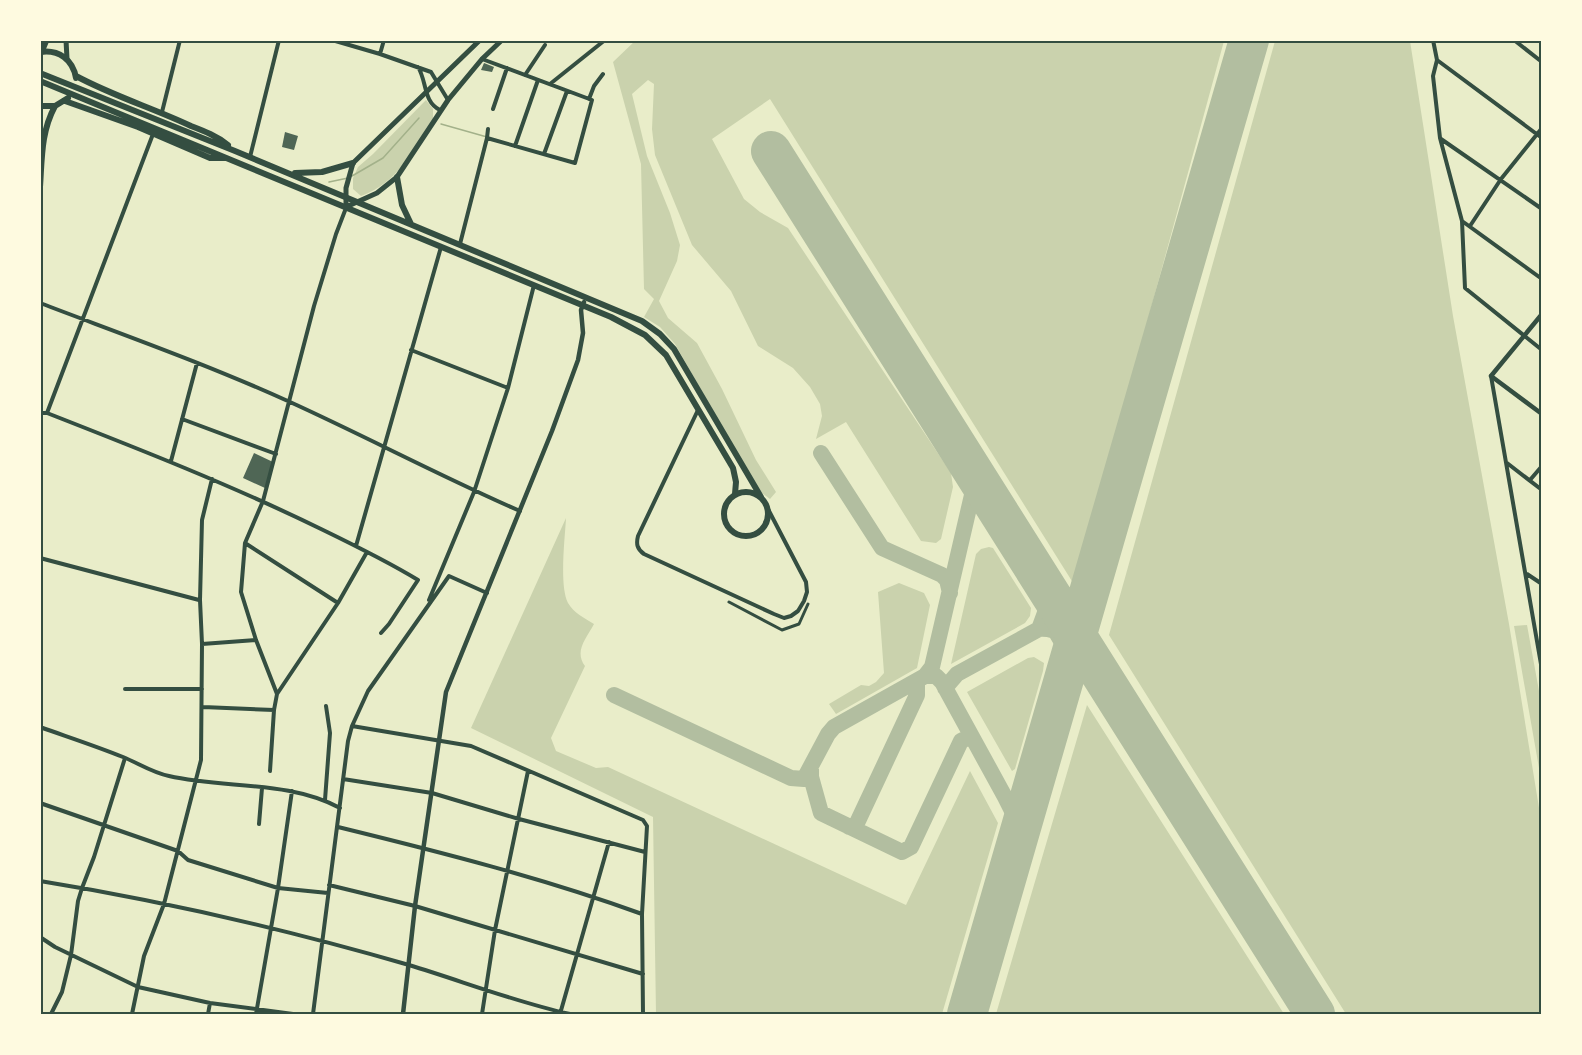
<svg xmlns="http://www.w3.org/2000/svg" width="1582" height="1055" viewBox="0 0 1582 1055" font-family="'DejaVu Sans',sans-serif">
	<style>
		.green { fill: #cad2ad }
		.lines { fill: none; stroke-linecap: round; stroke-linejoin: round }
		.stream { stroke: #a3b18a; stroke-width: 1.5 }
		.taxiway { stroke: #b2bea0; stroke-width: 16 }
		.runway { stroke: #b2bea0; stroke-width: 40 }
		.building { fill: #4f6655 }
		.pedestrian { stroke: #344e41; stroke-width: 3 }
		.minor { stroke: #344e41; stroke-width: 4 }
		.tertiary { stroke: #344e41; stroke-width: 4.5 }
		.secondary { stroke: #344e41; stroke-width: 5 }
		.primary { stroke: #344e41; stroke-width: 6 }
		.neatline { fill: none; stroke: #344e41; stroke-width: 2 }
	</style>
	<rect width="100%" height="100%" fill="#e9edc9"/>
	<path class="green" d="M636,40l588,1 -149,545 -305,-487 -58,40 32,60 16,13 28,16 163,245 2,14 -12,52 -5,4 -15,-2 -75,-119 -30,17 6,-23 -2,-12 -10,-17 -17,-19 -35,-22 -27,-55 -39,-46 -37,-90 -3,-26 2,-45 -6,-4 -16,14 15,62 23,57 10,32 -3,16 -18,40 9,17 29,25 25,46 34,71 20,32 -6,7 -12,-9 -83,-146 -15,-17 -16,-10 10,-18 -10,-10 -3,-125 -28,-102z
		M1275,41h135l43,275 56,308 32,196v194h-195l-237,-379z
		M426,100l7,9v10c-21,32 -34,63 -72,77l-8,-7v-11l5,-11 15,-13z
		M566,518c-1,20 -7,67 2,85 6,10 16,15 26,21 -8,15 -20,27 -9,42l-34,72 5,13 40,17 12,-1 298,138 64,-134 28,52 -56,191h-286l-3,-197 -182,-89z
		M989,547l4,1 38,60 -1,8 -5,7 -74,41 25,-110 5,-5z
		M899,583l25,10 6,12 -13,63 -81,46 -7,-10 32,-19 8,1 7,-4 8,-9 -6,-81z
		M1527,625l14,77v66h-2l-25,-142z
		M1034,657l10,6 -1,8 -28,98 -3,2 -45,-79 61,-34z
		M1087,705l197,309h-288z"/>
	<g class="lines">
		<path class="stream" d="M441,124l46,13
			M352,176l31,-18 36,-40
			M329,182l19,-4"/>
		<path class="taxiway" d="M821,453l61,95 60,27 5,5 3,13
			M970,504c4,-8 11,-14 19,-6
			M1040,628l41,-24 10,-20
			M1039,629l7,-19 -1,-24
			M1057,634l10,17 1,12
			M925,676h11l6,6 63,115 16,32
			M945,688l12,-14 82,-45c21,-2 37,15 51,28
			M614,695l177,83 13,1 24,-45 6,-7 91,-51 7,-9 40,-172 1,-23
			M811,769v8l10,36 81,39 9,-5 50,-106 8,-4 5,4
			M1005,797l13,5 12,-5
			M849,827l8,-4 60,-128v-14"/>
		<path class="runway" d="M771,151l544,863
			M967,1014l282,-974"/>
	</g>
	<path class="building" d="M484,63l10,4 -2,5 -11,-2z
		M285,132l13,4 -4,14 -12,-3z
		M254,453l19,9 -8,26 -22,-10z"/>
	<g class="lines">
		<path class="pedestrian" d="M729,602l53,28 17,-6 9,-20"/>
		<path class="minor" d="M332,40l48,14 51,18 17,28
			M1433,40l4,20 -4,16 7,62 22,83 3,67 77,62
			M1514,40l28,22
			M380,54l4,-14
			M482,59l110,41 -17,63 -88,-25
			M1437,60l105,78
			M418,67c9,14 5,35 22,43
			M525,75l20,-30
			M550,84l55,-44
			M589,99l5,-13 9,-12
			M493,109l14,-41
			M162,112l18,-72
			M1441,139l101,70
			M515,146l23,-66
			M544,154l23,-63
			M250,157l29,-117
			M1462,221l80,58
			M1470,226l31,-47 41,-51
			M460,244l27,-106 1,-9
			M40,303c84,32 169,62 250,99 77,35 152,75 230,109
			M411,350l97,38
			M1491,376l51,294
			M698,410l-60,126c-2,8 -1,13 6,18l130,60 10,4 7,-2 7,-5 6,-10 3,-9 -1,-10 -38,-73
			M40,413h7c92,36 184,72 274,116 33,16 66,32 97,51l-29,44 -8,9
			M47,413l106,-279
			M182,419l94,35
			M171,461l26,-98
			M1507,463l35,27
			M1530,480l12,-14
			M245,543l93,60
			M356,546l85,-299
			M40,558l159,42
			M1527,574l15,10
			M429,600l45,-108 34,-104 26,-103
			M202,644l54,-4
			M125,689h77
			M277,694l-21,-54 -15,-48 4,-49 18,-42 51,-195 22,-72 10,-26
			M203,707l71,3
			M352,726l119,20 172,74 4,6 -5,88 1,100
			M40,727c28,10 56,19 83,30 15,6 30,16 46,19 56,13 119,4 171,32
			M270,771l4,-61 3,-16 61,-91 29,-51
			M343,779l89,14 87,26 126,33
			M325,800l5,-67 -4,-27
			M40,803l138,48 10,9 90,28 50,5
			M259,824l3,-36
			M338,827c102,25 205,51 304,87
			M40,881c124,20 248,49 369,84 53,16 106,37 161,49
			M329,885l86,21 228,68
			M40,937l15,10 83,40 72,16 83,11
			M51,1014l11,-22 9,-37 7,-54 4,-13 12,-31 31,-99
			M132,1014l12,-58 20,-52 37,-144 1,-116 -2,-44 2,-80 10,-41
			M208,1014l2,-11
			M256,1014l22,-126 14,-97
			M313,1014l35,-273 4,-15 16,-35 81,-115 38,17
			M482,1014l13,-84 33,-159
			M560,1014l49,-172"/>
		<path class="tertiary" d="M1542,314l-51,62 51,38
			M403,1014l12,-108 31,-214 106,-261 26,-71 5,-27 -2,-23 3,-8"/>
		<path class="secondary" d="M66,40l1,19
			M480,40l-127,123 -7,25v19l31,-14 20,-16 51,-77 34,-41 20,-19
			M42,52l5,-12"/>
		<path class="primary" d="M40,52c19,-3 33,8 36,26
			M40,73l195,78 407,170 18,13 14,15 87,148
			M76,76c37,20 77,32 115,50 13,5 26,10 37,19
			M40,81l571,236 34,18 21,20 67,113 3,14 -1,12
			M65,101l73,26 72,31h16
			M40,106h15l13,-8
			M295,173l27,-1 31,-9
			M397,177l5,28 9,19
			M40,187c2,-29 1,-55 15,-81
			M724 514a22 22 0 1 1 44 0a22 22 0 1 1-44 0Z"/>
	</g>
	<rect width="1582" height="1055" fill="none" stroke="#fefae0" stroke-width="84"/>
	<rect x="42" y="42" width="1498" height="971" class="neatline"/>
</svg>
